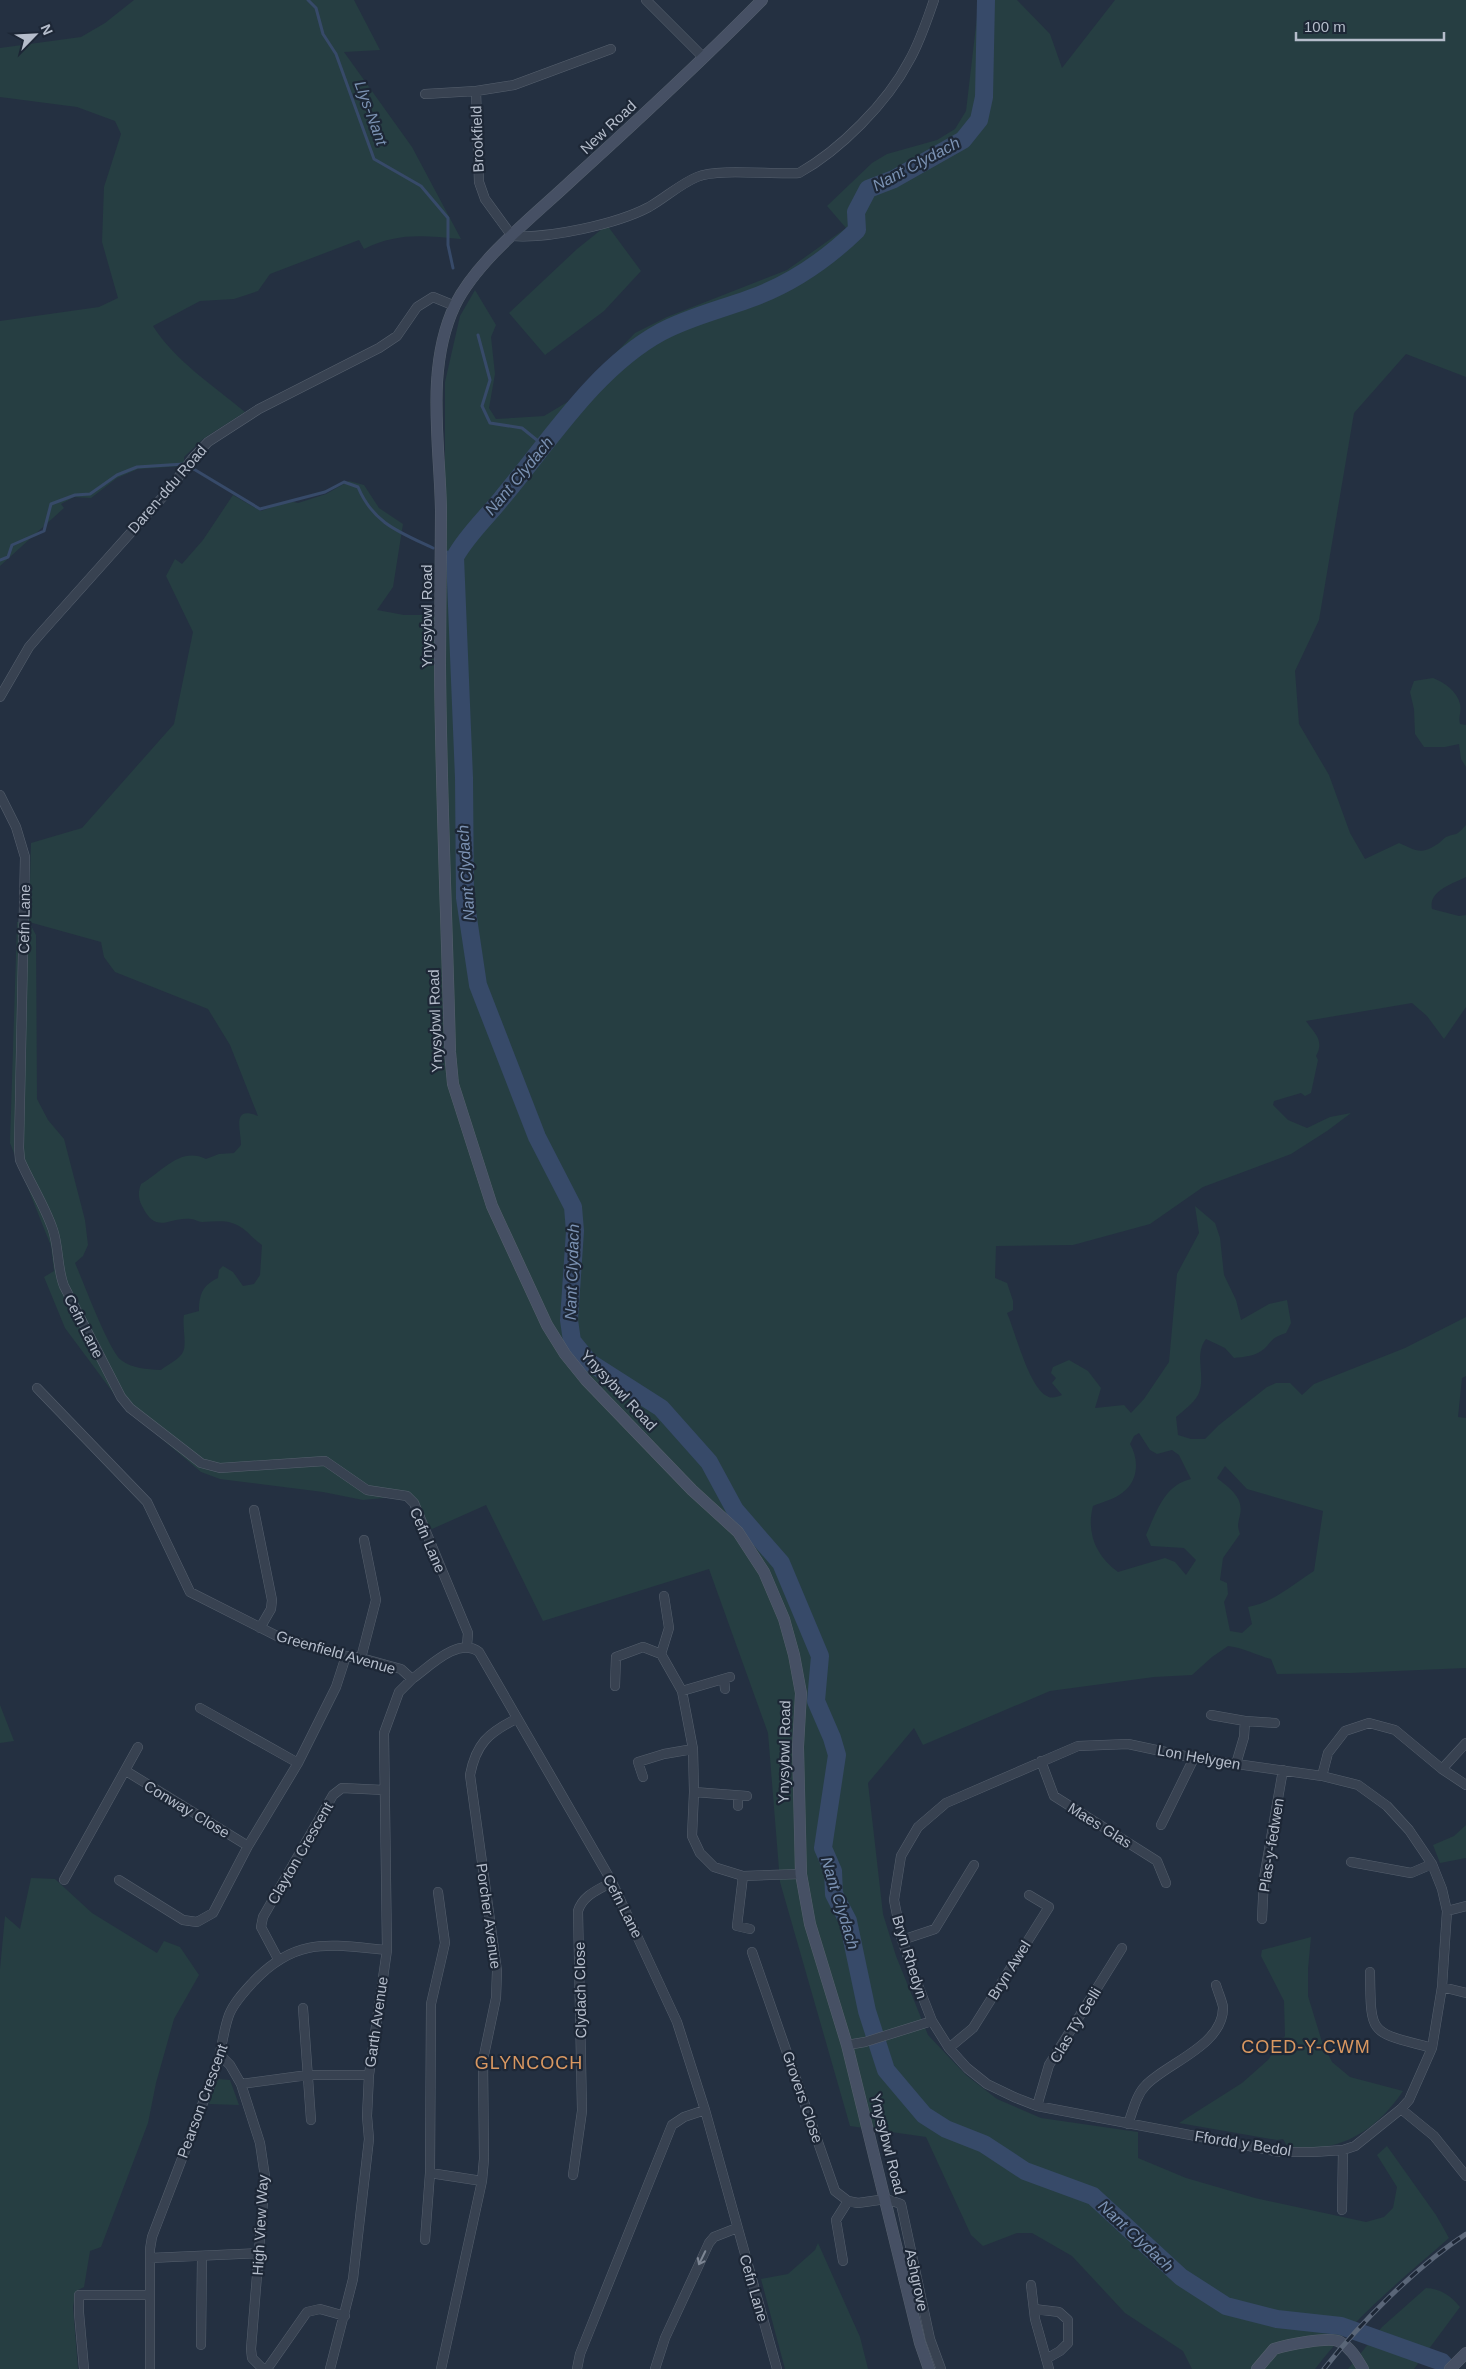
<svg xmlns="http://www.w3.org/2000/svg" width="1466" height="2369" viewBox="0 0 1466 2369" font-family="Helvetica,sans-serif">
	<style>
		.green { fill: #263e42; fill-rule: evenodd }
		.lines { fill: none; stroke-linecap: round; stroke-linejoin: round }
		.stream { stroke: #374a69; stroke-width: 3 }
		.river { stroke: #374a69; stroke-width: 18 }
		.street-casing { stroke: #56606e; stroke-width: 10 }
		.secondary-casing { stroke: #56606e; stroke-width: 12 }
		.street { stroke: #384251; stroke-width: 9 }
		.secondary { stroke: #465064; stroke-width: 11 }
		.rail-casing { stroke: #5a6678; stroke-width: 5 }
		.rail { stroke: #1d2736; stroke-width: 3; stroke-dasharray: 9; stroke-linecap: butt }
		.oneway { stroke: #7d8694 }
		.labels { text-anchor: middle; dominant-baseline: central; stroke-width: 4.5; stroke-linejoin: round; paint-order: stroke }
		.street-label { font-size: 15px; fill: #b5bdcb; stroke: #1d2736 }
		.water-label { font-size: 16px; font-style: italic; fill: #7b92b3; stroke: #1d2736 }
		.quarter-label { font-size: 18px; letter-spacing: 1px; fill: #da9861; stroke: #1d2736 }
	</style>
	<rect width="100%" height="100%" fill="#243041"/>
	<path class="green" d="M134,0h220l26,50 -36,2 68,95 49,92c-38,-3 -62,-7 -97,10l-5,-9 -89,34 -12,17 -24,8 -34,2 -47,25c22,35 61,60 92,86l-42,27 -19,18v9l-46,3 -21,9 -26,20 -17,-1 -13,7 3,4 -64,58v-245l99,-14 19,-9 -16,-56 2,-55 17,-53 -6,-13 -38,-14 -77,-10v-49l81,-11 24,-14z
		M979,0h38l33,34 12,34 53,-68h351v377l-60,-23 -52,59 -35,207 -24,51 4,53 30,51 21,58 15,26 34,-16c15,6 20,13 37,2 4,-2 7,-6 10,-8 13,-5 9,0 20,-12v52c-14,7 -38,14 -34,32l27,7 7,-1v92l-22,32 -17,-23 -15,-13 -106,18c8,12 19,19 10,35l2,4 -7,33 -6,3 -4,-3 -27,8 -1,4 15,15 19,8 23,-11 21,-4 -24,18 -36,23 -88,33 -53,37 -77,21 -77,1 -1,32 12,5 6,18v9l-6,3c8,18 22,75 40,83 4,3 10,1 15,-1l-10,-12 4,-5 -5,-5 2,-6 16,-7 19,11 13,17 -6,20 29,-3 7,8 13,-14 25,-37 8,-88 22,-41 -4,-27 20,17 5,15 4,37 12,25 5,20 28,-16 18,-4 4,23 -5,10c-15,5 -12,6 -22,16 -8,7 -20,8 -30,9l-9,-10 -19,-9c-13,17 1,37 -8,56 -5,9 -14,15 -22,22l2,18 13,4h14l14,-14 48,-38 9,-4h14l12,12 12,-11 91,-36 61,-31v59l-4,2 -4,39 8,1v250l-116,5 -73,1 -6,-15c-15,-4 -27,-11 -43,-13l-16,11 -20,18 -38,2 -104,14 -127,54 -9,-17 -46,55 15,131 13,42 32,79 38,40 31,24 44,19 97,14v26l48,20 69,20 111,24 18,-5 9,-9 4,-21 -20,-32 10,-9 49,69 13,23c-47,41 -96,81 -134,131h-123l-9,-18 -58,-38 -53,-57 -40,-23h-15l-34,13 -12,-11 -45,-98 -76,-11 -70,-244 -12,-149 -59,-164 -166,52 -57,-116 -54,24 -28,-33 -41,4 -40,-8 -103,-13 -19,-7 -78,-66 -58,-78 -21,-51 10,-6 -3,-25 -41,-103 7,-221 12,-1 2,-78 51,-15 92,-104 19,-92 -27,-56 9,-17 7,5 21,-24 30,-45 28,16 28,-10 9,2 28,-9 23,-13 15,4 15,23 24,16 -10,63 -16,23 27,5h41v-233l15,-66 15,-26 21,35 -5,12 4,37 -6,34 7,11 48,-3 25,-15 66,-68 32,-16 120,-47 59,-42 -19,-22 45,-43 15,-9 50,-14 18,-11 11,-18zM29,922l72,20 3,15 11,15 93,37 22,36 28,71c-27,-11 -17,14 -17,29l-7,8 -15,1 -13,5c-26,-13 -45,14 -65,25 -3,8 -3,14 1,22 15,30 27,10 49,13 4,0 7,3 11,3 10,0 20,-2 30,1 14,4 19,15 30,22l-2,30 -6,9 -11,2 -10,-14 -10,-6 -4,4 -1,8c-15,7 -19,16 -19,33l-15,4c-2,10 3,29 -1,37 -3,7 -16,13 -22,18 -15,-1 -28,-1 -40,-10 -12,-9 -38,-79 -46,-97l8,-7 5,-11 -3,-25 -21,-81 -16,-19 -11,-21 -1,-164zM1139,1433l11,17 7,4 15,-4 7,5 12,24c-27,6 -35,34 -45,56l5,11 33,2 12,12 -10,15 -11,-13 -10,-4 -47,14c-22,-16 -32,-39 -25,-66 9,-4 22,-7 29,-13 17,-12 17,-34 8,-49l4,-8zM1225,1466l22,23 76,22 -9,60c-21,13 -41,32 -66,36l4,17 -10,9 -12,-2 -6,-29 4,-8 -1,-11 -7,-3 3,-22 17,-24c-3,-9 -2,-10 0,-19 4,-18 -11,-27 -23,-37z
		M607,225l34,46 -37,40 -59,44 -36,-42 68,-64z
		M1433,678c12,5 24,13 27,26 2,7 -2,12 0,20l6,1v42l-5,-8 -2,-15 -14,3h-21l-9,-13 -1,-25 -4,-17 4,-11z
		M0,1705l14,36 -14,2z
		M1466,1825v33l-26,5 -7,-18 21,-9z
		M31,1878l24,1 37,34 65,40 7,-12 16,6 19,28 -25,44 -18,64 -8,40 -47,124 -11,4 -6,36 -8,4 -3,16 5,62h-78v-400l5,-53 15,13z
		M1311,1937l-3,32v27l14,46 10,20 18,15 53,14c-28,41 -65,64 -116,55l-4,-7 -6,1 -98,-17 63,-40 26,-23 17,-24 -1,-35 -23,-45 1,-6z
		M218,2079l12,1 9,25 -30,-1z
		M818,2243l42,94 8,32h-83l-24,-90 27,-5 27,-24z
		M1426,2288c15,1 24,7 34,19l-46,62h-66l34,-42z"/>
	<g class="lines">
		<path class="stream" d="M308,0l8,8 7,26 13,20 38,105 47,27 27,32v27l5,23
			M478,335l12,45 -8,26 8,17 32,5 21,17
			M192,468l68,41 65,-17 19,-10 14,5c15,36 41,45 75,61
			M447,552l8,5
			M0,560l8,-3 4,-12 32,-14 7,-27 24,-9 15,-1 27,-19 20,-8 47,-3"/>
		<path class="river" d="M986,0l-2,97 -5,23 -16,20 -69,39 -26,10 -12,23 1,18c-30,29 -68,55 -108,69 -30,11 -60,18 -88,33 -66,36 -112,110 -159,166 -16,20 -35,37 -47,59l9,221 1,120 13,87 59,152 36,70 2,24 -6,89 3,21 17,21 72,46 48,54 26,48 46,53 39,93 -4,45 16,37 5,17 -14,93 10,23 1,23 14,27 19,90 19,59 38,45 22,14 38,15 41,27 68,25 88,81 45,29 51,13 64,7 101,36 6,7"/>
		<g class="street-casing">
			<path id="street" d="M646,0l58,58
				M476,91l3,91 6,17 27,37c36,3 105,-12 137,-29 16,-9 31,-23 48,-30 21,-9 76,-2 102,-4 41,-23 88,-70 110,-112 11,-19 18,-41 25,-61
				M425,94l51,-3 38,-6 97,-36
				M0,697l29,-50 12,-14 127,-142 24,-32 16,-17 51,-33 120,-61 18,-12 20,-29 16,-10 22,9
				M0,795l16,32 9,30 -6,291 1,12c10,23 25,46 33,70 6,18 4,38 11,56l57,111 9,11 71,55 19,5 105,-7 42,29 40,6 7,7 54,130 -1,13
				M37,1388l110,114 43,90 87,44 69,20 15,2 40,11 11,10c16,-11 46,-43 67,-27l133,230 65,140 28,88 72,259
				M254,1510l18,90 -1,9 -11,19
				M664,1596l5,32 -8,26 21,37 11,58 1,43
				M361,1658l15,-58 -12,-60
				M724,1679l1,10
				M615,1686l1,-29 27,-10 18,7
				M682,1691l48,-14
				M200,1708l98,55
				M1211,1715l34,6 -1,16 -8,27
				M1245,1721l30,2
				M1128,1744l66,14 128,18 36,9 29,21 22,24 23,34 10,25 5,22 -5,76 -10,61 -23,52 -8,9 -46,37 -12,4 -29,2h-34l-243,-46 -23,-9 -27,-13 -20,-16 -18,-20 -17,-27 -16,-41 -14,-40 -8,-40 7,-44 17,-29 28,-24 132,-57z
				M1041,1761l13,35 103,65 9,22
				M1442,1769l24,-26
				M126,1771l122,75
				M1322,1776l6,-23 17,-22 24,-8 26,7 47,39 24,16
				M643,1777l-5,-15 26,-8 29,-5
				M747,1796l-53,-4 -2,44 8,17 14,14 29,9 58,-2
				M738,1806v-10
				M1161,1825l33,-67
				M1351,1862l60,11 21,-9
				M743,1876l-6,50 13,3
				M64,1880l74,-133
				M119,1880l64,40 14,2 16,-9 35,-67 50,-83 38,-76 10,-31
				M1447,1911l19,-5
				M1262,1919l2,-41 19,-108
				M902,1940l33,-11 39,-64
				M752,1952l83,239 13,10 10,2 28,-4 15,5 29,135 11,30
				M278,1959l-17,-32 2,-10 70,-122 9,-7 42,2
				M1370,1972c1,65 -1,59 62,76
				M1442,1987l24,6
				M303,2008l8,112
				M847,2045l18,-3 67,-21
				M949,2048l24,-20 76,-121 -20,-12
				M221,2056l9,9 11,19 19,59 5,34 -14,172 1,9 11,11
				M241,2084l67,-9h61
				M1037,2106l12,-41 73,-117
				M1401,2109l33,27 32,40
				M1128,2124c5,-13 8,-29 18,-39 21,-22 78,-40 77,-78 -1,-6 -5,-15 -7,-22
				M430,2173l52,8
				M573,2175l9,-64 -4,-200c5,-16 20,-21 34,-29
				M1342,2210l1,-60
				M425,2240l5,-67 1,-169 14,-61 -7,-51
				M150,2258l110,-5
				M843,2261l-7,-41 12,-19
				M1031,2285l4,34 14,50
				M1034,2309l25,3 9,8v23l-8,8 -14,8
				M201,2345l1,-88
				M84,2369l-5,-56v-18h70
				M150,2369v-120l2,-12c21,-55 42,-109 62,-164 8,-19 8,-39 15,-58 5,-13 16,-24 25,-34 43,-45 76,-36 133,-31
				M267,2369l40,-57 13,-3 25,7
				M330,2369l23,-90 16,-140 -2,-23 2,-41 18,-125 -3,-217 15,-41 13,-13
				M441,2369l41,-188 2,-22 -1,-99 13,-62 1,-27 -27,-196c6,-31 18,-42 46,-56
				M577,2369l3,-15 92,-229 12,-8 21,-7
				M655,2369l10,-31 44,-95 5,-6 23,-9"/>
		</g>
		<g class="secondary-casing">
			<path id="secondary" d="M762,0c-61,62 -125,121 -190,180 -37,35 -94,79 -117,125 -30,63 -15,139 -14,206 0,51 -1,103 -1,154 1,129 7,258 10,387l3,32 39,122 55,119 18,29 21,26 106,110 46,42 26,40 20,47 10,36 7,38 -3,54 3,127 9,50 37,121 73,298 9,26
				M1257,2369l17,-20c12,-4 56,-13 66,-7 11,6 17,17 23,27
				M1450,2369l16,-16"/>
		</g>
		<use href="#street" class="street"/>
		<use href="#secondary" class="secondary"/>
		<g class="rail-casing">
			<path id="rail" d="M1324,2369c35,-45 94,-104 142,-135"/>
		</g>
		<use href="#rail" class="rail"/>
	</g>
	<defs><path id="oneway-shaft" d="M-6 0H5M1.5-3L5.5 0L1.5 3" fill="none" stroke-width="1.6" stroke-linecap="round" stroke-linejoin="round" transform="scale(1.25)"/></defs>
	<use class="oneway" href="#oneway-shaft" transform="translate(702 2258) rotate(116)"/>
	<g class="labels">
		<g class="street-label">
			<text transform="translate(608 127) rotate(-43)">New Road</text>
			<text transform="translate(477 139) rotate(-92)">Brookfield</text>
			<text transform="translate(167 489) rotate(-49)">Daren-ddu Road</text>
			<text transform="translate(426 616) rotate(-90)">Ynysybwl Road</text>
			<text transform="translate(24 919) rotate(-89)">Cefn Lane</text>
			<text transform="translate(435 1021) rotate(-92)">Ynysybwl Road</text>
			<text transform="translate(84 1326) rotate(63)">Cefn Lane</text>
			<text transform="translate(619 1390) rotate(47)">Ynysybwl Road</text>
			<text transform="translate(428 1540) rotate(67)">Cefn Lane</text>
			<text transform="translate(336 1652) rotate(16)">Greenfield Avenue</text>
			<text transform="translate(784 1752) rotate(-89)">Ynysybwl Road</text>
			<text transform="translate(1199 1757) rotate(10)">Lon Helygen</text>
			<text transform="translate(187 1809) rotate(31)">Conway Close</text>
			<text transform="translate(1100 1825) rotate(32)">Maes Glas</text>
			<text transform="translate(1271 1845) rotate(-81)">Plas-y-fedwen</text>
			<text transform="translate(300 1853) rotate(-60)">Clayton Crescent</text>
			<text transform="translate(623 1906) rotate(63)">Cefn Lane</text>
			<text transform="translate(489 1916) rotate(82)">Porcher Avenue</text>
			<text transform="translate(910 1957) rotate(73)">Bryn Rhedyn</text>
			<text transform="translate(1009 1970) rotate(-58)">Bryn Awel</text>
			<text transform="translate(580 1990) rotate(-91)">Clydach Close</text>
			<text transform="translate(376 2022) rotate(-82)">Garth Avenue</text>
			<text transform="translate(1075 2025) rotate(-59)">Clas Tŷ Gelli</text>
			<text transform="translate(803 2097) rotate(71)">Grovers Close</text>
			<text transform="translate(202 2101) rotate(-70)">Pearson Crescent</text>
			<text transform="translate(1243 2143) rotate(9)">Ffordd y Bedol</text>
			<text transform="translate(888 2144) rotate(76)">Ynysybwl Road</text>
			<text transform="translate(260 2225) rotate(-87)">High View Way</text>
			<text transform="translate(917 2280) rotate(78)">Ashgrove</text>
			<text transform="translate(754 2288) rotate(74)">Cefn Lane</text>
		</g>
		<g class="water-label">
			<text transform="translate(371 113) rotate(70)">Llys-Nant</text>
			<text transform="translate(916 164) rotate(-28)">Nant Clydach</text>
			<text transform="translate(519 476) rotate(-50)">Nant Clydach</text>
			<text transform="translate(466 873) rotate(-94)">Nant Clydach</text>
			<text transform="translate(572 1272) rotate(-88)">Nant Clydach</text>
			<text transform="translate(840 1903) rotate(73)">Nant Clydach</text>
			<text transform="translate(1136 2236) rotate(43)">Nant Clydach</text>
		</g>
		<g class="quarter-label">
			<text x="1306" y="2047">COED-Y-CWM</text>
			<text x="529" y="2063">GLYNCOCH</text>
		</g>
	</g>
	<g transform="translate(35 35) rotate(66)" stroke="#1d2736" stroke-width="4" paint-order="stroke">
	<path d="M0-4L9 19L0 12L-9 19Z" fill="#b5bdcb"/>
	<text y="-8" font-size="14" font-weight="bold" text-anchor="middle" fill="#b5bdcb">N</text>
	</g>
	<path d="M1296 32v8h148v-8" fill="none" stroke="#b5bdcb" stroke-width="2.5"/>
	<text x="1304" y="32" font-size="15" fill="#b5bdcb" stroke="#1d2736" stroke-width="4" paint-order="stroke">100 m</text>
</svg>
